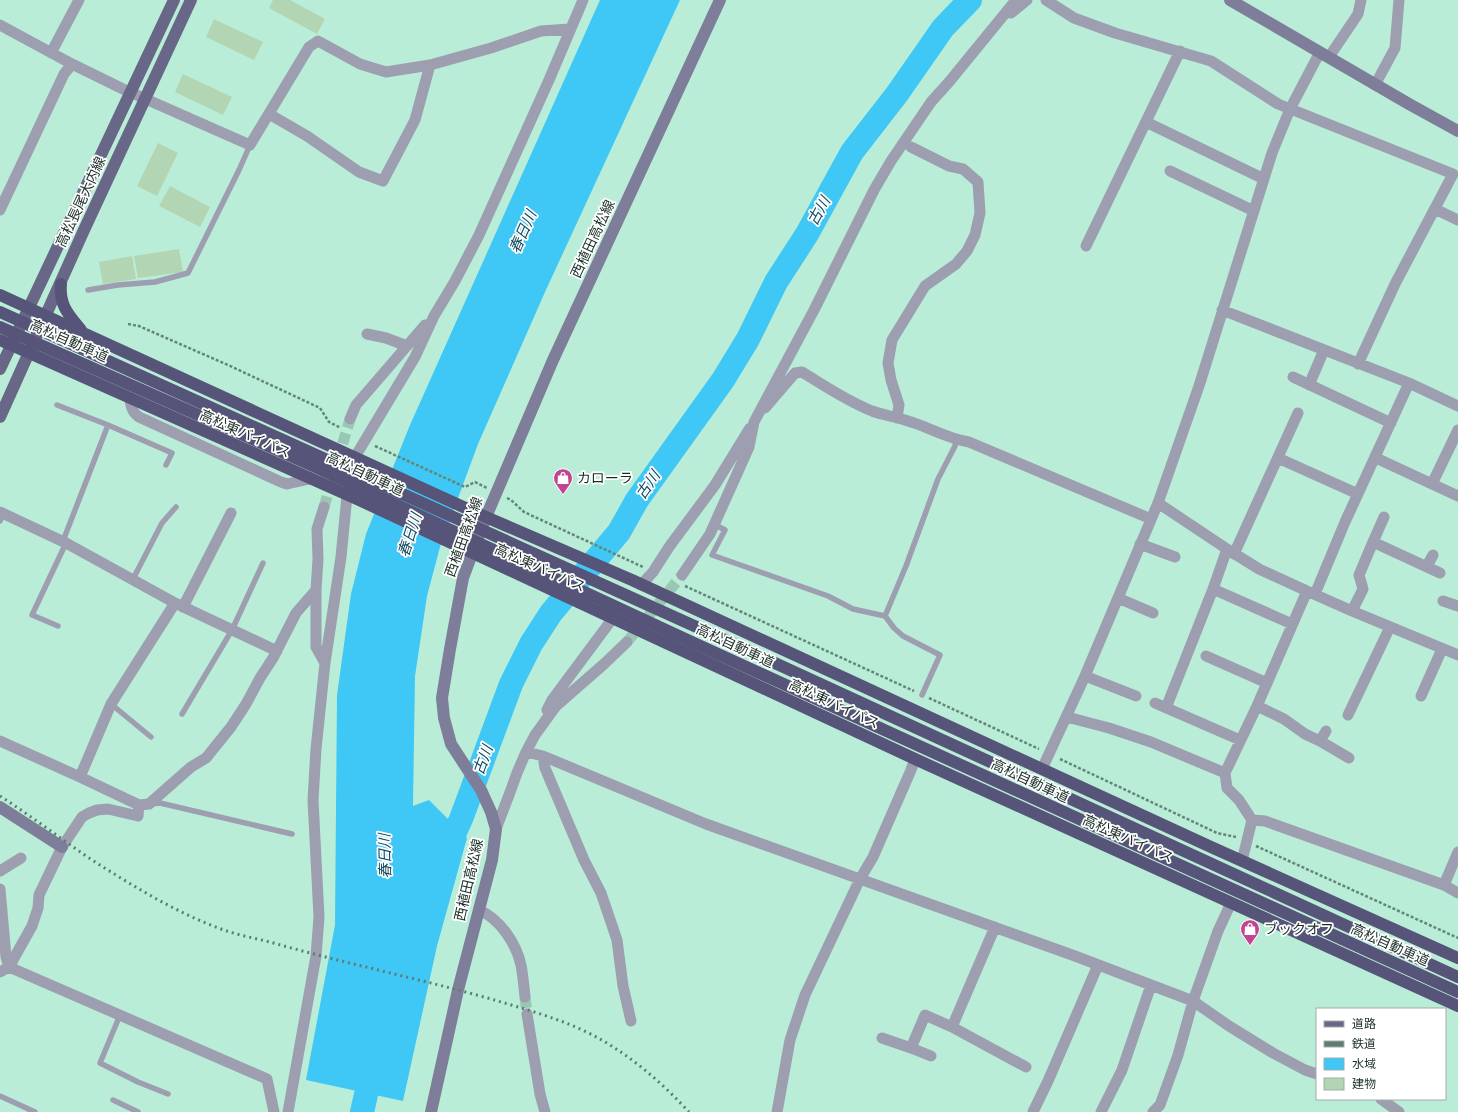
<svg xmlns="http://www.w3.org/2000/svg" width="1458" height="1112" viewBox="0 0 1458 1112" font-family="Rubik,'Noto Sans JP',sans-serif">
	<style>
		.water { fill: #3fc7f6 }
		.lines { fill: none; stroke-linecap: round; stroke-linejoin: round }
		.river { stroke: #3fc7f6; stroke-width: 24 }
		.building { fill: #b2d6b3 }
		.street-tunnel { stroke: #9ac7b3; stroke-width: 11; stroke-dasharray: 11 5.5; stroke-linecap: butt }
		.path { stroke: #638677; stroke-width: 2.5; stroke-dasharray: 3 2; stroke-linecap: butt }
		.lane { stroke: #9e9eb1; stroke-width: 5.5 }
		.street { stroke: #9e9eb1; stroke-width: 11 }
		.secondary { stroke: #7f7e9a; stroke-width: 12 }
		.primary { stroke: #696788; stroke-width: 12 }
		.highway { stroke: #565479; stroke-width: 12 }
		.rail { stroke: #5c7d6f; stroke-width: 3; stroke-dasharray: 2 4; stroke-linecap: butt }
		.highway-bridge { stroke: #565479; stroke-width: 12 }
		.labels { text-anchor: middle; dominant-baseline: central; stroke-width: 3.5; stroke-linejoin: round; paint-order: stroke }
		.street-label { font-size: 14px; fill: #192d25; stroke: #fff }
		.poi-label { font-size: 14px; fill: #192d25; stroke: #fff; text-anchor: start }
		.water-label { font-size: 15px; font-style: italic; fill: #124a5d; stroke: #fff }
	</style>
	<rect width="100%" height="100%" fill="#baedd7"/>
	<path class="water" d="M600,0h80l-135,292 -67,152 -38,103 -13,49 -12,80 -2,130 16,-6 38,38 -30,108 -34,155 -97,-21 29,-155 2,-230 14,-101 15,-60 44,-109z"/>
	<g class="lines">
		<path class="river" d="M443,858l18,-39 50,-135 20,-40 20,-31 68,-81 18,-32 86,-120 25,-41 28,-57 31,-48 45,-82 45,-58 46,-66 27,-28
			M362,1112l12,-52"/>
	</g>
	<path class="building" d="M273,0h17l35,19 -8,15 -48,-26z
		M214,19l49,23 -9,18 -48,-23z
		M183,74l49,23 -9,18 -48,-23z
		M158,143l20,10 -21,43 -20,-10z
		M170,186l40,21 -10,20 -41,-21z
		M179,249l4,23 -45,6 -4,-22z
		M132,256l4,23 -33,5 -4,-22z"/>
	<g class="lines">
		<path class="street-tunnel" d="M324,507l26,-88
			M627,642l55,-67
			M525,997l2,17"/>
		<path class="path" d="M128,324l11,2 89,39 92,43 9,14 12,6
			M375,446l90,41 10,-5 12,6
			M507,498l4,2 13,12 119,55
			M685,586l229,105
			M929,698l110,51
			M1060,759l157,74 19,4
			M1256,846l202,92"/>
		<path class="lane" d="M88,290l30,-5 37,-3 33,-9 51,-103 11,-25
			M57,405l51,20
			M0,521l4,-8
			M714,524l11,6 -13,25 116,41 25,13 32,7 9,12 9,8 37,19 -18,40
			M63,541l45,-116 64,28 -6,12
			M133,579l29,-56 14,-16
			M885,616l21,-50 32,-87 17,-33 1,-6
			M58,626l-26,-11 34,-72
			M111,704l40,33
			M182,714l50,-84 31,-67
			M151,804l9,-1 132,31
			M120,1015l-20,48 38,19 30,12
			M0,1096l35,16
			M113,1100l25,12"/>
		<path class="street" d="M1046,0l28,18 41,15 96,28 67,43 175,70 -58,110 -37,80
			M1011,13l16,-13
			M0,25l72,39 51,25 127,56 59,-98 9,-6 42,23 26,8 44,-7 61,-17 50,-17 29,-2
			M51,53l28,-53
			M1329,57l29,-43 3,-14
			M1375,85l20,-37 4,-48
			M269,114l38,22 52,36 24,9 32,-61 15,-55
			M1146,122l118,57
			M1170,171l84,40
			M1435,209l23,11
			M0,210l64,-136 8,-10
			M1086,246l94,-195
			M1222,310l187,73 49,23
			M367,334l19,4 21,8
			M1293,377l98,46
			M1309,385l15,-35
			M130,399c1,8 2,13 9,18l142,65 6,2 23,-5
			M765,408l30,-35 7,-1c23,14 45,29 70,39 11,4 24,6 36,10 21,6 37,17 61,21l182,77
			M897,418l2,-13 -8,-25 -3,-17 4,-23 33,-54 31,-22 11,-13 8,-16 5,-22 -2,-31 -15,-13 -14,-3 -38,-19
			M350,419l6,-14 69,-80
			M355,457l60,-100 19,-41 21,-35 24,-46 70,-155 34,-80
			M1278,458l80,36
			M1376,458l82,38
			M1432,484l26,-54
			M1158,503l69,46 32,20 48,22
			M324,507l-7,22 1,30 -2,31v57l9,16
			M0,512l66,31 109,60
			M1373,542l11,-25
			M1140,544l35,13
			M1234,554l64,-141
			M1427,566l6,-11
			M682,575l28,-41 39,-87 5,-25 60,-112 60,-120 17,-29 40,-59 18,-20 67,-82
			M641,585l12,-13 16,-25 46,-62 35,-57
			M1213,589l79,35
			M1315,594l30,-72 64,-139
			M1118,598l35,15
			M1443,601l15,5
			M183,607l48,-94
			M1352,611l106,44
			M1206,656l61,27
			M1085,676l51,20
			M1421,696l21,-47
			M1155,703l85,37
			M1257,706l27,13 21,15 15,7 29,17
			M1166,708l47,-119 14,-40
			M547,710l5,-10 61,-82
			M1348,715l42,-88
			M1067,717l42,11 42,14 74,31
			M0,741l80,36 59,28 10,-1 42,-37 15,-9 25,-31 15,-23 14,-26 13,-20 23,-45 20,-23
			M1320,741l6,-10
			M526,752l17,4 163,68 369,132 118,45 36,25 44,27 32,17 12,4
			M543,756l2,12 39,92 17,33 16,47 6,46 8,35
			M1042,769l43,-93 73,-173 41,-117 73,-233 18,-44 30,-57
			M80,777l31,-73 64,-101 102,48
			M1252,820l13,1 179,64 14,8
			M496,829l13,-34 8,-22 9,-21 9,-17 21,-29 48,-42 23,-22
			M1242,861l10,-41 -13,-20 -12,-12 -2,-15 32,-67 50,-115 45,20 11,-22 -4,-14 14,-33 67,31
			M0,871l21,-13
			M1444,885l14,-33
			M0,889l6,68 3,10 258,112 7,33
			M479,910c21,9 37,33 42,55 2,11 3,21 4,32
			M995,927l-43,100 74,40
			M0,972l9,-5 23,-41 6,-18 1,-13 23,-48 20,-30 7,-4 8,-3 11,-1 30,7 1,-11
			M527,1014l13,80 5,18
			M882,1038l29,10 14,-33 27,12
			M911,1048l20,8
			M1381,1099l18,13
			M288,1112l28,-156 3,-39 -6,-117 3,-51 9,-86 16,-106 6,-61
			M777,1112l13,-72 15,-45 55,-116 13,-22 38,-87 4,-11
			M1033,1112l15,-31 50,-116
			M1101,1112l21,-42 29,-85
			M1153,1112l7,-7 18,-50 15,-54 25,-70 13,-28"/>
		<path class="secondary" d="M1230,0l179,104 49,27
			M0,807l62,40
			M431,1112l27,-122 34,-130 4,-31 -5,-17 -10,-22 -30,-46 -7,-26 -2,-20 8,-49 13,-71 23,-61 67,-157 167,-360"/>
		<path class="primary" d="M0,369l174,-369
			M0,417l84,-187 107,-230"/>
		<path class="highway" d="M61,284c-2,21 7,30 20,46
			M0,295l472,216 160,69 579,267 247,111
			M0,340l357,159 558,260 543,247"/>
		<path class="rail" d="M0,796c31,20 61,43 92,64 41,26 83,52 129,69 16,6 33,9 49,13 73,21 147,36 221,57 40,12 83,23 119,46 29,18 55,41 79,67"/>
		<path class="highway-bridge" d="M0,312l701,317 757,348
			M0,327l311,138 385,179 762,348"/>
	</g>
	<defs>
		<g id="shop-pin" transform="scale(1)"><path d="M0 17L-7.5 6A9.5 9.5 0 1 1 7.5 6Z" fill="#c14391" stroke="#fff"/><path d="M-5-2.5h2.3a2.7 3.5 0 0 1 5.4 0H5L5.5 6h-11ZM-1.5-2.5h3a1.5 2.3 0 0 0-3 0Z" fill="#fff"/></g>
	</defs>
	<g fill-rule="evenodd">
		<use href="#shop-pin" x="563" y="478"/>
		<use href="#shop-pin" x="1250" y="929"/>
	</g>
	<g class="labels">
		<g class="street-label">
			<text transform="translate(81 202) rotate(-65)">高松長尾大内線</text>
			<text transform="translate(593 239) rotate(-65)">西植田高松線</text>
			<text transform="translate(69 341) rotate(24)">高松自動車道</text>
			<text transform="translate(245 434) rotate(24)">高松東バイパス</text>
			<text transform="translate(365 474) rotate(25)">高松自動車道</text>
			<text transform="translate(464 537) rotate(-70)">西植田高松線</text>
			<text transform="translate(540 568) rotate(24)">高松東バイパス</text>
			<text transform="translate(735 646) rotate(25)">高松自動車道</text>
			<text transform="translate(834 704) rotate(25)">高松東バイパス</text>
			<text transform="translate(1030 781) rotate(25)">高松自動車道</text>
			<text transform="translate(1128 839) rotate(24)">高松東バイパス</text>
			<text transform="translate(469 880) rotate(-77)">西植田高松線</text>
			<text transform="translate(1390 945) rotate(24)">高松自動車道</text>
		</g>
		<g class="poi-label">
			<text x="577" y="478">カローラ</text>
			<text x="1264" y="929">ブックオフ</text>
		</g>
		<g class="water-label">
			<text transform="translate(819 211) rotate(-61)">古川</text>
			<text transform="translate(523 232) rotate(-66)">春日川</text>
			<text transform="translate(648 485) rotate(-55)">古川</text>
			<text transform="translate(410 535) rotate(-72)">春日川</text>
			<text transform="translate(483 760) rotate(-70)">古川</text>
			<text transform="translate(385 856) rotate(-91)">春日川</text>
		</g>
	</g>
	<rect x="1316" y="1008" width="130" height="92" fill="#ffffff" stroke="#a3aba8"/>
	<rect x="1324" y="1021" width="20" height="6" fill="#696788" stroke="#a3aba8"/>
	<text x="1352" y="1028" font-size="12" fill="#192d25">道路</text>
	<rect x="1324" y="1041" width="20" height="6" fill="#5c7d6f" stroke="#a3aba8"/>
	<text x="1352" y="1048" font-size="12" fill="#192d25">鉄道</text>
	<rect x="1324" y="1058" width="20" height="12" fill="#3fc7f6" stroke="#a3aba8"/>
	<text x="1352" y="1068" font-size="12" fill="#192d25">水域</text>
	<rect x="1324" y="1078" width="20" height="12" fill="#b2d6b3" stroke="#a3aba8"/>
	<text x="1352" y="1088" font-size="12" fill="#192d25">建物</text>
</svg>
